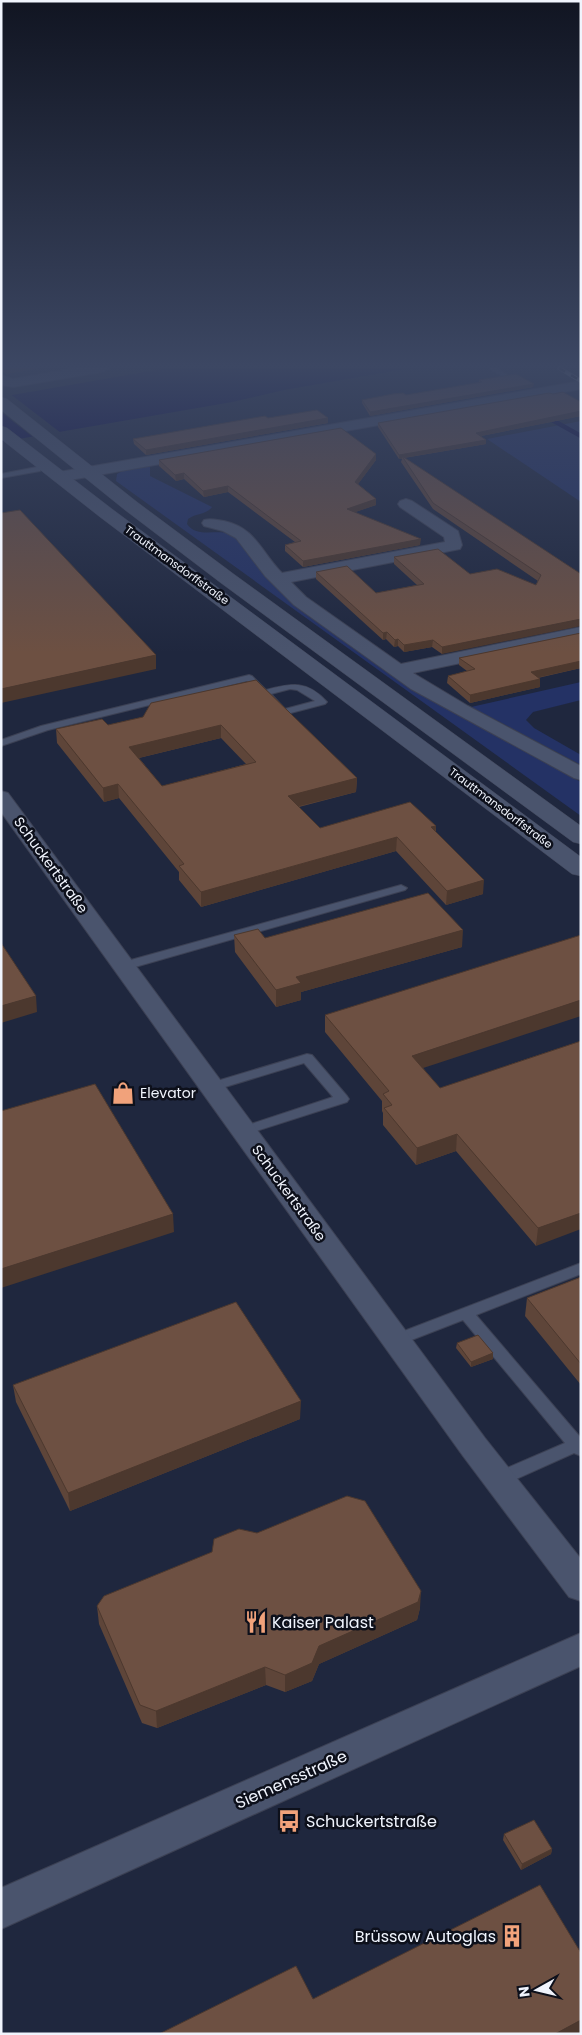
<svg xmlns="http://www.w3.org/2000/svg" width="582" height="2035" font-family="Poppins,sans-serif">
<style>
.green{fill:#243265}
.water{fill:#060746}
.pier{fill:#1f273e}
.lines{fill:none;stroke-linecap:round;stroke-linejoin:round}
.stream{stroke:#060746;stroke-width:4.5}
.lane-casing{stroke:#3c4154;stroke-width:2}
.street-casing{stroke:#3c4154;stroke-width:2}
.secondary-casing{stroke:#3c4154;stroke-width:1}
.lane{fill:#4a546d;fill-rule:evenodd}
.street{fill:#4a546d;fill-rule:evenodd}
.secondary{fill:#4a546d;fill-rule:evenodd}
.rail-casing{stroke:#aab0bd;stroke-width:4}
.rail{stroke:#0d101b;stroke-width:2.5;stroke-dasharray:7;stroke-linecap:butt}
.wall{fill:#5e4539;fill-rule:evenodd}
.shaded-wall{fill:#4c382e}
.building{fill:#6d5042;stroke:#4c382e;fill-rule:evenodd}
.labels{text-anchor:middle;stroke-width:5;stroke-linejoin:round;paint-order:stroke}
.far-street-label{font-size:11px;fill:#f0f4fd;stroke:#0d101b}
.street-label{font-size:14px;fill:#f0f4fd;stroke:#0d101b}
.poi-label{font-size:14px;fill:#f0f4fd;stroke:#0d101b;text-anchor:start}
.near-poi-label{font-size:16px;fill:#f0f4fd;stroke:#0d101b;text-anchor:start}
.near-street-label{font-size:16px;fill:#f0f4fd;stroke:#0d101b}
</style>
<rect width="100%" height="100%" fill="#1f273e"/>
<g class="green">
<polygon points="581,421 581,502 487,439"/>
<path d="M150 463V476L212 507C206 515 196 513 188 519L187 524C199 541 223 525 237 538 242 543 247 550 251 556 262 570 272 583 284 595L430 699 581 782V816L116 481 117 474 126 469Z"/>
<polygon points="581,682 581,700 533,712 526,720 534,728 581,755 581,765 471,707"/>
</g>
<polygon class="water" points="168,368 410,368 284,390 232,402 1,442 1,397"/>
<polygon class="pier" points="9,393 61,433 34,438 1,412 1,394"/>
<g class="lines">
<polyline class="stream" points="545,416 581,436"/>
<defs>
<g id="lane">
<polygon points="489,368 497,368 507,375 502,376"/>
<polygon points="37,467 41,469 40,471 1,478 1,474"/>
<path d="M249 675 252 676 266 690C292 683 307 680 327 702L325 704 283 715 280 714 247 681 48 730 1 746V740L41 726ZM290 689 297 690 315 701 285 709 271 694Z"/>
<polygon points="401,885 407,888 405,890 128,969 124,970 118,966 120,963"/>
<polygon points="307,1054 312,1055 347,1096 349,1099 347,1102 244,1135 239,1134 237,1131 239,1128 333,1097 304,1063 212,1091 205,1087 207,1084"/>
<polygon points="581,1263 581,1274 476,1315 581,1438 581,1456 574,1453 505,1484 499,1486 493,1484 491,1479 493,1474 565,1443 463,1320 396,1346 391,1344 388,1340 391,1336"/>
</g>
<g id="street">
<polygon points="76,368 109,368 102,372 13,387 1,385 1,375 13,379"/>
<polygon points="581,381 581,389 59,482 54,480 51,477 54,474 59,472"/>
<path d="M406 499 412 501 458 531 462 545 460 549 291 582 306 597 401 664 581 627V638L413 673 468 706 581 766V780L574 778 411 689 294 605 265 576 236 538 223 531 204 526 202 523 204 520C211 518 217 520 224 521 256 528 261 552 282 573L445 542 444 537 400 507 398 504 400 501Z"/>
<polygon points="1,791 8,793 485,1438 581,1559 581,1601 569,1597 463,1456 1,812"/>
<polygon points="581,1633 581,1666 1,1929 1,1888"/>
</g>
<g id="secondary">
<polygon points="1,397 7,399 137,502 235,575 581,826 581,844 573,842 221,583 125,510 1,410"/>
<polygon points="1,426 7,428 112,509 581,857 581,876 572,874 100,517 1,439"/>
</g>
</defs>
<use href="#lane" class="lane-casing"/>
<use href="#street" class="street-casing"/>
<use href="#secondary" class="secondary-casing"/>
<use href="#lane" class="lane"/>
<use href="#street" class="street"/>
<use href="#secondary" class="secondary"/>
<defs>
<polyline id="rail" points="559,368 581,381"/>
</defs>
<use href="#rail" class="rail-casing"/>
<use href="#rail" class="rail"/>
</g>
<g class="wall">
<polygon points="1,368 39,368 6,374 1,370"/>
<polygon points="479,380 533,387 370,416 362,403 362,400 406,395 479,383"/>
<polygon points="553,394 581,402 581,416 481,436 486,440 486,444 404,458 581,574 442,654 432,647 404,652 398,646 394,647 386,639 383,640 316,579 316,572 376,593 417,585 394,564 394,557 470,574 536,585 538,581 433,509 401,462 402,459 399,459 378,427 378,423"/>
<polygon points="268,418 328,418 328,423 146,455 134,444 133,439"/>
<polygon points="376,454 376,460 358,484 376,499 376,505 355,512 420,545 303,567 285,551 285,545 295,542 228,492 204,497 184,479 176,481 159,466 159,460"/>
<polygon points="581,633 581,668 538,678 540,687 470,703 447,683 448,676 467,671 459,665 459,658"/>
<path d="M256 680 357 778 356 792 299 807 320 828 436 826V832L483 894 446 905 396 851 201 907 179 880V872L119 798 104 802 57 743 56 729 108 725 143 717ZM221 738 246 764 162 786 139 758Z"/>
<polygon points="234,935 265,938 462,947 301,992 301,1000 276,1007 235,952"/>
<polygon points="325,1015 423,1068 440,1088 581,1041 536,1246 456,1151 416,1165 383,1125 383,1113 382,1111 382,1101 325,1032"/>
<polygon points="581,1277 581,1385 525,1316 527,1298"/>
<polygon points="457,1343 493,1359 471,1367 456,1348"/>
<polygon points="13,1385 300,1419 70,1511 16,1402"/>
<polygon points="212,1552 420,1608 417,1620 319,1664 312,1681 285,1692 266,1685 157,1728 142,1723 99,1624 97,1606"/>
<polygon points="504,1834 552,1849 551,1854 521,1870 503,1840"/>
</g>
<g class="shaded-wall">
<polygon points="15,368 39,368 6,374 5,370"/>
<polygon points="534,384 533,387 370,416 370,412"/>
<polygon points="581,411 581,416 476,437 476,433"/>
<polygon points="328,418 328,423 146,455 146,450"/>
<polygon points="486,440 486,444 403,458 402,456 402,459 399,459 399,455"/>
<polygon points="376,454 376,460 355,488 355,482"/>
<polygon points="184,473 184,479 176,481 175,475"/>
<polygon points="228,486 228,492 204,497 203,491"/>
<polygon points="376,499 376,505 347,515 347,509"/>
<polygon points="421,539 420,545 303,567 303,561"/>
<polygon points="581,619 581,626 442,654 442,647"/>
<polygon points="387,632 386,639 383,640 383,633"/>
<polygon points="398,639 398,646 394,647 395,640"/>
<polygon points="433,640 432,647 404,652 404,645"/>
<polygon points="156,655 156,669 1,703 1,689"/>
<polygon points="581,661 581,668 531,679 531,672"/>
<polygon points="540,679 540,687 470,703 470,695"/>
<polygon points="221,725 221,738 130,760 129,747"/>
<polygon points="357,778 356,792 288,809 288,796"/>
<polygon points="118,784 119,798 104,802 103,788"/>
<polygon points="436,826 435,840 431,827"/>
<polygon points="397,837 396,851 201,907 201,892"/>
<polygon points="484,880 483,894 446,905 447,891"/>
<polygon points="463,930 462,947 301,992 301,1000 276,1007 276,990 296,977"/>
<polygon points="36,996 37,1012 1,1023 1,1006"/>
<polygon points="581,1000 581,1016 411,1072 412,1056"/>
<polygon points="457,1134 456,1151 416,1165 417,1148"/>
<polygon points="581,1213 581,1229 536,1246 538,1228"/>
<polygon points="173,1214 174,1232 1,1288 1,1269"/>
<polygon points="493,1353 493,1359 471,1367 471,1362"/>
<polygon points="301,1401 300,1419 70,1511 68,1493"/>
<polygon points="421,1591 420,1608 417,1620 319,1664 312,1681 285,1692 285,1675 319,1646"/>
<polygon points="265,1667 266,1685 157,1728 156,1711"/>
<polygon points="552,1849 551,1854 521,1870 522,1864"/>
<polygon points="581,2020 581,2033 578,2034 555,2034"/>
</g>
<g class="building">
<polygon points="3,368 15,368 5,370"/>
<polygon points="516,374 534,384 370,412 362,400 393,394 403,393 406,395 482,382 479,380"/>
<polygon points="563,392 581,402 581,411 476,433 486,440 399,455 378,423 549,393 553,394"/>
<polygon points="317,410 328,418 146,450 133,439 265,416 268,418"/>
<polygon points="341,428 376,454 355,482 376,499 347,509 421,539 303,561 285,545 301,541 228,486 203,491 184,473 175,475 159,460"/>
<polygon points="402,456 581,574 581,619 442,647 433,640 404,645 398,639 395,640 387,632 383,633 316,572 347,566 376,593 424,584 394,557 438,549 470,574 497,569 536,585 541,575 433,503"/>
<polygon points="20,510 156,655 1,689 1,513"/>
<polygon points="581,633 581,661 531,672 540,679 470,695 448,676 475,669 459,658"/>
<path d="M256 680 357 778 288 796 320 828 410 802 436 826 431 827 484 880 447 891 397 837 201 892 179 866 184 864 118 784 103 788 56 729 102 719 108 725 143 717 151 703ZM221 725 256 762 162 786 129 747Z"/>
<polygon points="428,893 463,930 296,977 301,983 276,990 234,935 258,929 265,938"/>
<polygon points="581,935 581,1000 412,1056 440,1088 581,1041 581,1213 538,1228 457,1134 417,1148 384,1108 392,1105 383,1094 389,1091 325,1015"/>
<polygon points="1,943 36,996 1,1006"/>
<polygon points="95,1084 173,1214 1,1269 1,1111"/>
<polygon points="581,1277 581,1364 527,1298"/>
<polygon points="236,1302 301,1401 68,1493 13,1385"/>
<polygon points="478,1335 493,1353 471,1362 457,1343"/>
<polygon points="347,1496 365,1501 421,1591 418,1602 319,1646 312,1663 285,1675 265,1667 156,1711 140,1705 97,1606 104,1596 212,1552 214,1539 239,1529 257,1533"/>
<polygon points="534,1820 552,1849 522,1864 504,1834"/>
<polygon points="540,1885 581,1953 581,2020 555,2034 159,2034 296,1966 313,1999"/>
</g>
<linearGradient id="sky" x2="0" y2="1"><stop stop-color="#111522"/><stop offset="0.56" stop-color="#3c4763"/><stop offset="1" stop-color="#3c4763" stop-opacity="0"/></linearGradient>
<rect width="582" height="653" fill="url(#sky)"/>
<defs>
<symbol id="shop-bare" viewBox="-9 -9 18 18"><path d="M-5-2.5h2.3a2.7 3.5 0 0 1 5.4 0H5L5.5 6h-11ZM-1.5-2.5h3a1.5 2.3 0 0 0-3 0Z" fill="#f1a27b" stroke="#0d101b" stroke-width="2.5" paint-order="stroke"/></symbol>
<symbol id="restaurant-bare" viewBox="-9 -9 18 18"><path d="M-5-6h1v4h1v-4h1v4h1v-4h1v5L-1.5 .5V6h-2V.5L-5-1ZM5-6V6H3V1.5H1.5Q1.5-4 5-6Z" fill="#f1a27b" stroke="#0d101b" stroke-width="2.5" paint-order="stroke"/></symbol>
<symbol id="bus-bare" viewBox="-9 -9 18 18"><path d="M-5-6H5V4H4V6H2V4H-2V6H-4V4H-5ZM-3.5-4V0h7V-4ZM-3.5 1.2v1.5H-2V1.2ZM2 1.2v1.5H3.5V1.2Z" fill="#f1a27b" stroke="#0d101b" stroke-width="2.5" paint-order="stroke"/></symbol>
<symbol id="building-bare" viewBox="-9 -9 18 18"><path d="M-4-6H4V6H1V3H-1V6H-4ZM-2.5-4.3h1.7v1.8h-1.7ZM.8-4.3h1.7v1.8H.8ZM-2.5-1h1.7V.8h-1.7ZM.8-1h1.7V.8H.8Z" fill="#f1a27b" stroke="#0d101b" stroke-width="2.5" paint-order="stroke"/></symbol>
</defs>
<g fill-rule="evenodd">
<use href="#shop-bare" x="107" y="1077" width="32" height="32"/>
<use href="#restaurant-bare" x="240" y="1606" width="32" height="32"/>
<use href="#bus-bare" x="273" y="1805" width="32" height="32"/>
<use href="#building-bare" x="496" y="1920" width="32" height="32"/>
</g>
<g class="labels">
<g class="far-street-label">
<text transform="translate(177 565) rotate(36)" y="4">Trauttmansdorffstraße</text>
<text transform="translate(501 808) rotate(37)" y="4">Trauttmansdorffstraße</text>
</g>
<g class="street-label">
<text transform="translate(51 865) rotate(54)" y="5">Schuckertstraße</text>
<text transform="translate(289 1193) rotate(54)" y="5">Schuckertstraße</text>
</g>
<g class="poi-label">
<text x="140" y="1098">Elevator</text>
</g>
<g class="near-poi-label">
<text x="272" y="1628">Kaiser Palast</text>
<text x="306" y="1827">Schuckertstraße</text>
<text x="496" y="1942" text-anchor="end">Brüssow Autoglas</text>
</g>
<g class="near-street-label">
<text transform="translate(291 1779) rotate(-24)" y="6">Siemensstraße</text>
</g>
</g>
<rect width="582" height="2035" fill="none" stroke="#f0f4fd" stroke-width="5"/>
<g transform="translate(537 1990) rotate(262)" stroke="#0d101b" stroke-width="4" paint-order="stroke">
<path d="M0-4L9 19L0 12L-9 19Z" fill="#f0f4fd"/>
<text y="-8" font-size="14" font-weight="bold" text-anchor="middle" fill="#f0f4fd">N</text>
</g>
</svg>
